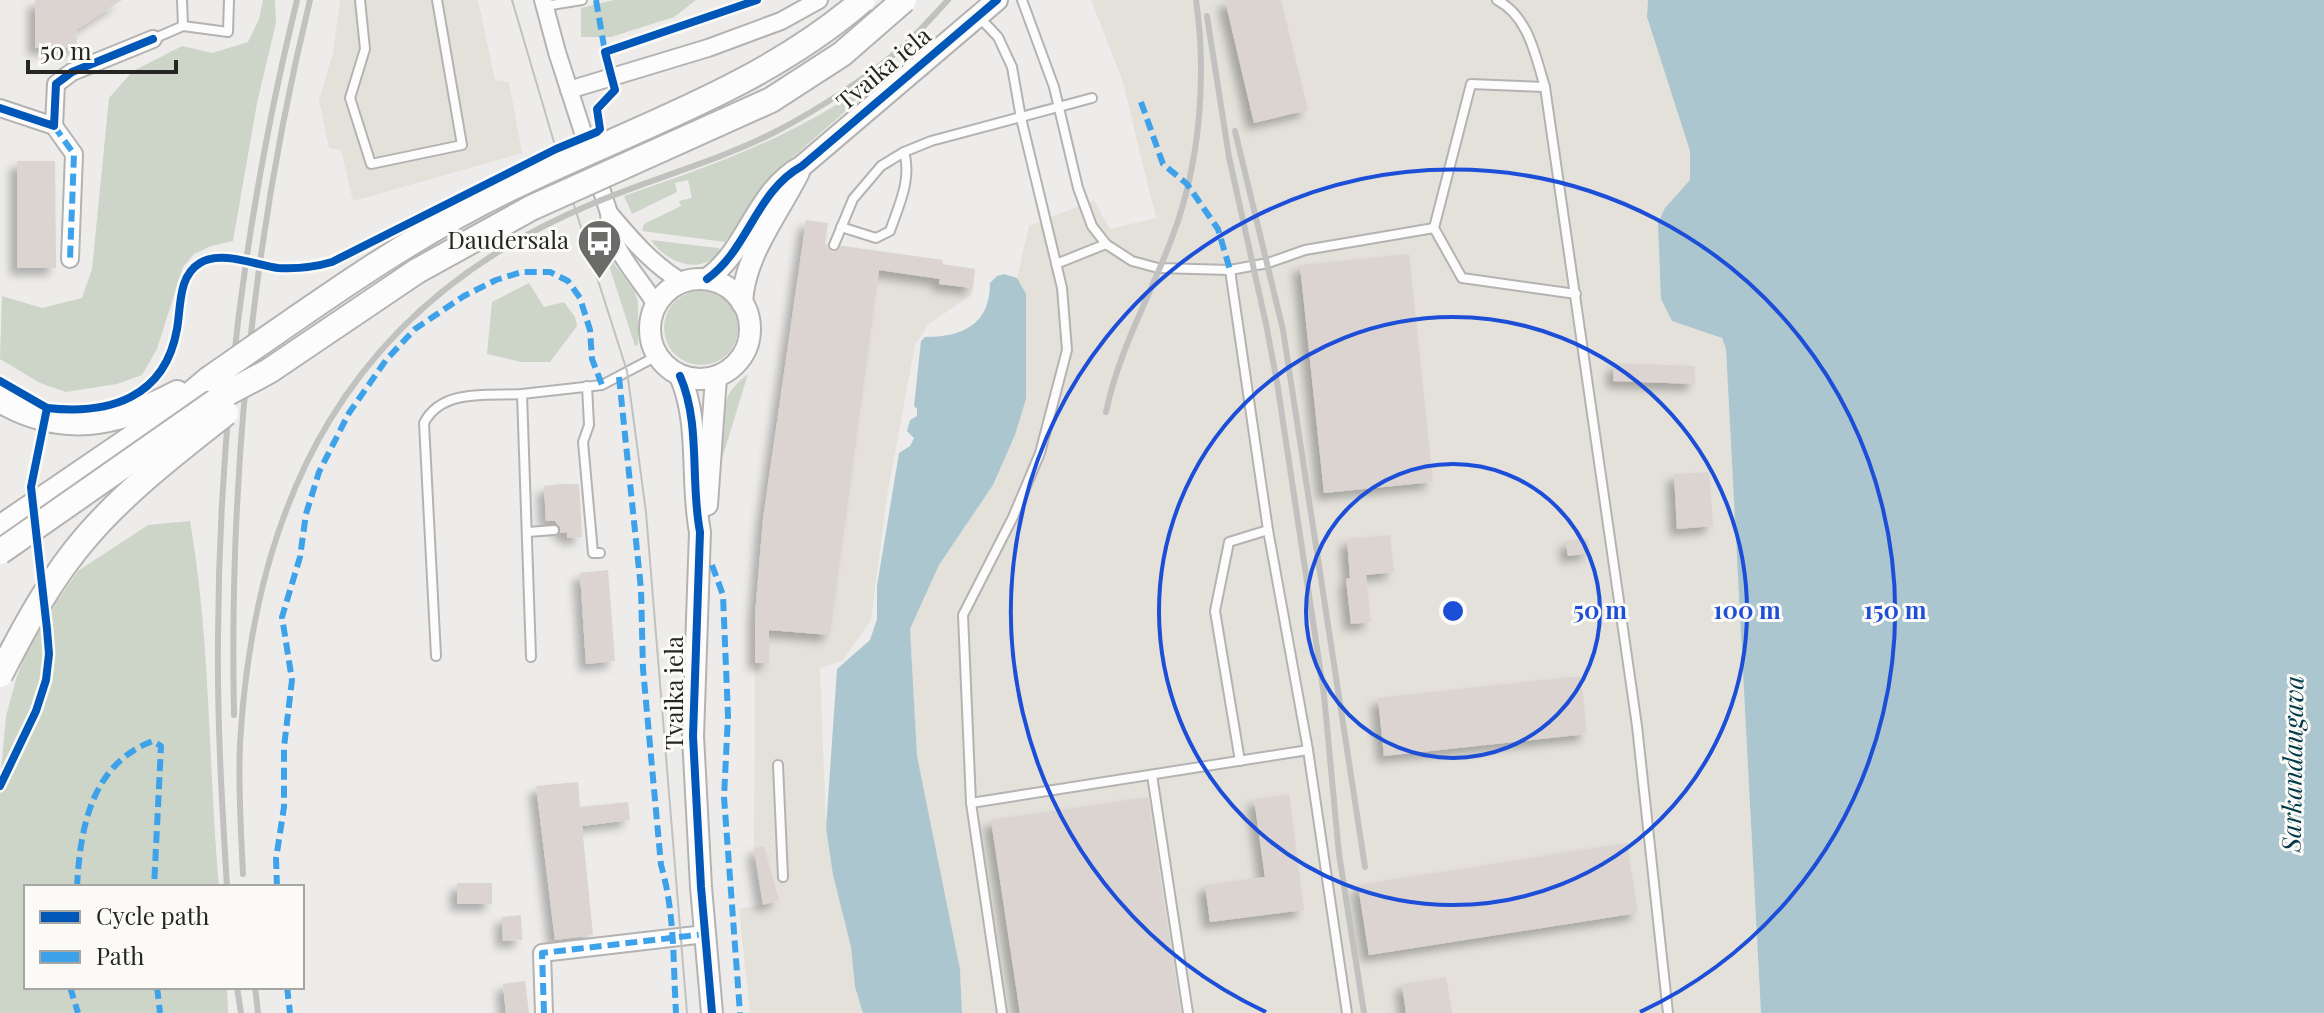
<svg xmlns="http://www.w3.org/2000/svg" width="2324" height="1013" font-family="'Playfair Display',serif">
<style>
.built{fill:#e3e1da}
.green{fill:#cdd4c8}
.water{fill:#acc6cf}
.building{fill:#dbd4d0;filter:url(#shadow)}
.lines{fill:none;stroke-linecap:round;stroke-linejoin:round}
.service-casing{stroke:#b4b3b2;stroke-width:12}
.minor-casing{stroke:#b4b3b2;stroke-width:20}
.tertiary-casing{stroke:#b4b3b2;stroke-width:24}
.primary-casing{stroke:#b4b3b2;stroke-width:28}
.service{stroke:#fcfcfc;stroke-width:8}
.minor{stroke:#fcfcfc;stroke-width:16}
.tertiary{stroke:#fcfcfc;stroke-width:20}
.primary{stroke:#fcfcfc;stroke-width:24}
.tram{stroke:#c1c1c0;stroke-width:2}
.rail{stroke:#c1c1c0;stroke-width:6}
.primary-bridge-casing{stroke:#b4b3b2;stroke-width:28;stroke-linecap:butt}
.primary-bridge{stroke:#fcfcfc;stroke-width:24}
.quiet{stroke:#3ea2eb;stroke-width:6;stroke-dasharray:12 6;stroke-linecap:butt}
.cycleway-casing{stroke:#fbfaf7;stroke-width:13}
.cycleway{stroke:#0057b8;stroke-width:8}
.ring{fill:none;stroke:#1d4ed8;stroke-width:4}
.labels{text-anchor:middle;stroke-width:6;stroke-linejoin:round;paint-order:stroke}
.street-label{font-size:24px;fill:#252524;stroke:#fbfaf7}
.poi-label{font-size:24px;fill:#252524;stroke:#fbfaf7;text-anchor:end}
.water-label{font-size:26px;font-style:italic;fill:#003a4a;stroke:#fbfaf7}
.centre{fill:#1d4ed8;stroke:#fbfaf7;stroke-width:4}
.ring-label{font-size:24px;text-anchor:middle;font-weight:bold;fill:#1d4ed8;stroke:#fbfaf7;stroke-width:6;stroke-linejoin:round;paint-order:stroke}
</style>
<defs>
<filter id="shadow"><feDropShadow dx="-7" dy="7" stdDeviation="4" flood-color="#0004"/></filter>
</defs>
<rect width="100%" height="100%" fill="#edeceb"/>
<g class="built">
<polygon points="340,0 478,0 495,80 509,82 522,153 353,201 341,150 329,148 319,100 333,53"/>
<polygon points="1091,0 1648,0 1647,17 1690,151 1690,180 1665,208 1715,335 1722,339 1726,349 1761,1013 962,1013 960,969 917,756 910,629 939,565 993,485 1015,435 1026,399 1026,294 1017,278 1029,226 1094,200 1110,229 1156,218 1122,79"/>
<polygon points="803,240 943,260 943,265 975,269 972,294 928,325 915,345 887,496 871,620 842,661 820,668 826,828 833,875 851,947 855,987 863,1013 750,1013 739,909 763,904 754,850 755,615 763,519"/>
</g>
<g class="green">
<polygon points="263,0 275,0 276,23 257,103 233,241 211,246 194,254 183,267 157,349 142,375 117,384 66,392 40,383 0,359 2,296 42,308 82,298 92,269 109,98 133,71 182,46 212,53 248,42 259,19"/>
<polygon points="614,0 696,0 674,17 611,37 581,37 581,8"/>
<path d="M869 83 870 86 840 116 778 170 725 242 642 231 644 224 681 206 679 201 692 198 688 180 675 183 677 192 632 214 624 196C712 165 793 138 869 83Z"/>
<polygon points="594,219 597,219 615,265 635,292 638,303 638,345 635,346"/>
<path d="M651 240 718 248 721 250C702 277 666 263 651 240Z"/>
<polygon points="529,283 544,307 564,302 575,317 577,326 550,362 521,362 487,354 492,302"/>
<circle cx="701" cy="328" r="37"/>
<path d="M748 374 722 459 718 458C719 449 723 441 724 432 728 401 719 398 748 374Z"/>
<path d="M190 521C211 641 208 765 219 887H26V987H227L228 1013H0V782L6 716 17 676 32 638 78 571 148 525Z"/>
</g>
<g class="water">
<polygon points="1648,0 2324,0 2324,1013 1761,1013 1726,349 1722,338 1672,321 1661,299 1658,223 1665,208 1690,180 1690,151 1647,17"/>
<path d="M1004 274 1017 278 1026 294V399L1015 435 993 485 939 565 910 629 917 756 960 969 962 1013H863L855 987 851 947 833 875 826 828 837 669 870 640 877 619V586L899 453 910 446 914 438 907 431 910 420 917 416V409L914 406 921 341 925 337C962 337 990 325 990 283L997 276Z"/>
</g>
<g class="building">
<polygon points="35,0 122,0 76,30 77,48 35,48"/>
<polygon points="1225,0 1281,0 1308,110 1254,123"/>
<polygon points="17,161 55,161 56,268 17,268"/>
<polygon points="806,220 828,223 825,244 832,252 838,251 841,246 943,260 942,264 975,269 973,288 939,284 940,279 879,270 830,635 769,630 769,663 755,663 755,615 763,519"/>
<polygon points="1409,254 1433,482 1324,493 1300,265"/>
<polygon points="1614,363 1695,366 1695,384 1613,381"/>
<polygon points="1709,472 1713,526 1677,529 1674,474"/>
<polygon points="562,484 579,484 582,537 567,538 567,532 560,533 560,527 555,521 546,521 544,486"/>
<polygon points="1390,535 1394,572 1366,575 1371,622 1351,624 1346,579 1350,578 1347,539"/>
<polygon points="1588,538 1590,553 1568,556 1566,541"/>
<polygon points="608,570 615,661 586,664 580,573"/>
<polygon points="1581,676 1587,734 1384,756 1378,698"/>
<polygon points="578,782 580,807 628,802 630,820 582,826 593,935 555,940 536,786"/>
<polygon points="1289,794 1304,910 1210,922 1205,885 1265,877 1254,799"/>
<polygon points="1148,797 1181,1013 1020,1013 991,820"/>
<polygon points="1627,843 1638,913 1369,955 1358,885"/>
<polygon points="764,846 779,900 763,905 754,848"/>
<rect x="457" y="883" width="35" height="21"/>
<polygon points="521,915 522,940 503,941 502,917"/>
<polygon points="1446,977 1452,1013 1406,1013 1402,984"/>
<polygon points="525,981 529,1013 506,1013 503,984"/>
</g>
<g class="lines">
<defs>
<g id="service">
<polyline points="182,0 183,26"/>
<polyline points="360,0 365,49 350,98 371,164 462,145 437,0"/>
<polyline points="1022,0 1054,87 1078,188 1092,226 1106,244 1132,261 1158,268 1230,270 1268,263 1305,250 1434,228"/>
<path d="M1497 0C1529 17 1535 55 1545 87L1637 726 1668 1013"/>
<polyline points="545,6 582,0"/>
<polyline points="980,18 998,37 1012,67 1021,118 1062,288 1067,350 1040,453 1013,517 963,615 971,803 1002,1013"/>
<polyline points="153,39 183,26 228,32 229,0"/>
<polyline points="1545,87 1471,84 1434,228 1462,278 1576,294"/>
<path d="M841 227 876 238 890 231C899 205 912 179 904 152"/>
<polyline points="834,245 853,199 881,166 904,152 931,141 1092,98"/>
<polyline points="1056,264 1106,244"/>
<polyline points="1230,270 1268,530 1308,750 1347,1013"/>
<polyline points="587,386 589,425 583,442 593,553 600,553"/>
<polyline points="528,532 554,530"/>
<path d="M436 656 424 423C442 388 488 396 522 394"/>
<polyline points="531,657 522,394 602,385 657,356"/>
<polyline points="1240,761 1215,611 1229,542 1268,530"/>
<polyline points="778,765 783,877"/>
<polyline points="1152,775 1188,1013"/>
<polyline points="971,803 1308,750"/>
</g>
<g id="minor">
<path d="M543 0 557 52 609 213C609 251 639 275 656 305"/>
<polyline points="569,90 708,48 781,21 819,0"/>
<polyline points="0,108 54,126 56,84 72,72 153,39"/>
<polyline points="54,126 74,154 70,259"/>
<path d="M609 213C632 240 652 264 682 282"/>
<polyline points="544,1013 542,953 705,934"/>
</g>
<g id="tertiary">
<circle cx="700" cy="329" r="50"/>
<path d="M707 279C748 250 756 191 802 166L997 0"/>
<path d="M742 303C744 255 779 213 799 172"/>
<path d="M680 376C701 424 690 481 700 532L693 736 701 887 712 1013"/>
<polyline points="707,505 716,377"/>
</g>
<g id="primary">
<path d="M0 400C61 436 117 425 177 393"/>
<polyline points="0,528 170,412 209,379"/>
</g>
</defs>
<use href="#service" class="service-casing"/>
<use href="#minor" class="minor-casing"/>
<use href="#tertiary" class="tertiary-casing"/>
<use href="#primary" class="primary-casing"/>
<use href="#service" class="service"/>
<use href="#minor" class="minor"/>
<use href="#tertiary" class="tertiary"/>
<use href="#primary" class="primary"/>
<polyline class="tram" points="512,0 556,149 627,371 646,512 687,1013"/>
<g class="rail">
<polyline points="1207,16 1229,157 1266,324 1277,382 1324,695 1339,854 1364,1013"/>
<polyline points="1235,131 1283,330 1365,867"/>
<path d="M1106 412C1119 349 1151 295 1173 235 1200 163 1207 76 1196 0"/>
<path d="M234 715C229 475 253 234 310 0"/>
<path d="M243 874C241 831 238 788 240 744 254 496 351 306 587 206 649 179 717 162 777 131 819 109 870 76 905 45 920 31 934 15 948 0"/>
<path d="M227 887C222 804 217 721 218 638 219 423 246 208 297 0"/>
<polyline points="237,987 241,1013"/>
<polyline points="255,987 258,1013"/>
</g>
<defs>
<g id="primary-bridge">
<path d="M209 379C307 311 403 240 511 188 631 129 760 89 863 0"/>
<polyline points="0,552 226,394 269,371 417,271 531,208 771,100 842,54 904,0"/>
<path d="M0 675C25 626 52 576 88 535 128 489 178 451 226 413"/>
</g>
</defs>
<use href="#primary-bridge" class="primary-bridge-casing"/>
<use href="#primary-bridge" class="primary-bridge"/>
<g class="quiet">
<polyline points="596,0 605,52"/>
<polyline points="1141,102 1163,164 1187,184 1218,229 1230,270"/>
<polyline points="54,126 74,154 70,259"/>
<path d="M619 377 641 589 643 669 661 865C675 913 673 963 676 1013"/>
<polyline points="712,565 723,595 728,716 724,797 740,1013"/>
<path d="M77 887C80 829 91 764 153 741L161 746 154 887"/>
<polyline points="277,887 276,859 284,807 284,747 292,680 282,617 300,557 306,514 319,472 349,413 386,360 415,329 464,296 496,280 522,272 550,272 568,281 580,298 590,330 592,359 602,385"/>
<polyline points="70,987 78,1013"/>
<polyline points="157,987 160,1013"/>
<polyline points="287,987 290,1013"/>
<polyline points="544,1013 542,953 705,934"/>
</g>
<defs>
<g id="cycleway">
<polyline points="0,108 54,126 56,84 72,72 153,39"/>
<path d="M707 279C748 250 756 191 802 166L997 0"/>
<path d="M680 376C701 424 690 481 700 532L693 736 701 887 712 1013"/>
<polyline points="0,381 47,408 31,487 47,629 49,654 46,680 36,711 0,786"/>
<path d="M47 408C109 415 165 398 177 329 181 307 178 276 200 263 221 250 256 265 278 268 297 269 315 267 332 262L556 149 597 132 600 129 597 109 615 90 605 52 757 0"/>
</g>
</defs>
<use href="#cycleway" class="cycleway-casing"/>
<use href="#cycleway" class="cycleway"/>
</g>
<g class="ring">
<circle cx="1453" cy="611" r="147"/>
<circle cx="1453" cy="611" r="294"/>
<path d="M1266 1012A442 442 0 1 1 1640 1012"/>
</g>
<defs>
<symbol id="bus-pin" viewBox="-11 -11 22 30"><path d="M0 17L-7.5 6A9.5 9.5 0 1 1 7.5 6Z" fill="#6b6b6a" stroke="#fbfaf7"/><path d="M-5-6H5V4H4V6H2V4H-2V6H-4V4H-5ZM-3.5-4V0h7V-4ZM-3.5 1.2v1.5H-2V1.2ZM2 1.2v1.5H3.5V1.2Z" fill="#fff"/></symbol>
</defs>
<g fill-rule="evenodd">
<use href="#bus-pin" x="574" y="216" width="51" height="69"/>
</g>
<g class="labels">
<g class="street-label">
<text transform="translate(884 69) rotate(-40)" y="8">Tvaika iela</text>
<text transform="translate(675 693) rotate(-90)" y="8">Tvaika iela</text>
</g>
<g class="poi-label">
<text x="569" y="249">Daudersala</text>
</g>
<g class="water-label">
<text transform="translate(2293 764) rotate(-89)" y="9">Sarkandaugava</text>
</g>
</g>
<circle cx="1453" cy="611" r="12" class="centre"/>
<g class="ring-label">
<text x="1600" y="619">50 m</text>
<text x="1747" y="619">100 m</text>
<text x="1895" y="619">150 m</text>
</g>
<rect x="24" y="885" width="280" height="104" fill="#fbfaf7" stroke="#a5a5a3" stroke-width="2"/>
<rect x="40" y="911" width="40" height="12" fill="#0057b8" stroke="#a5a5a3" stroke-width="2"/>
<text x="96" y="925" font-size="24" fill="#252524">Cycle path</text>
<rect x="40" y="951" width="40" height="12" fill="#3ea2eb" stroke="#a5a5a3" stroke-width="2"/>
<text x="96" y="965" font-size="24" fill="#252524">Path</text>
<path d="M28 60v12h148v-12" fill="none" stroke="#252524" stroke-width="4"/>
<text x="40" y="60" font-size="24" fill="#252524" stroke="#fbfaf7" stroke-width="6" paint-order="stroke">50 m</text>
</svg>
